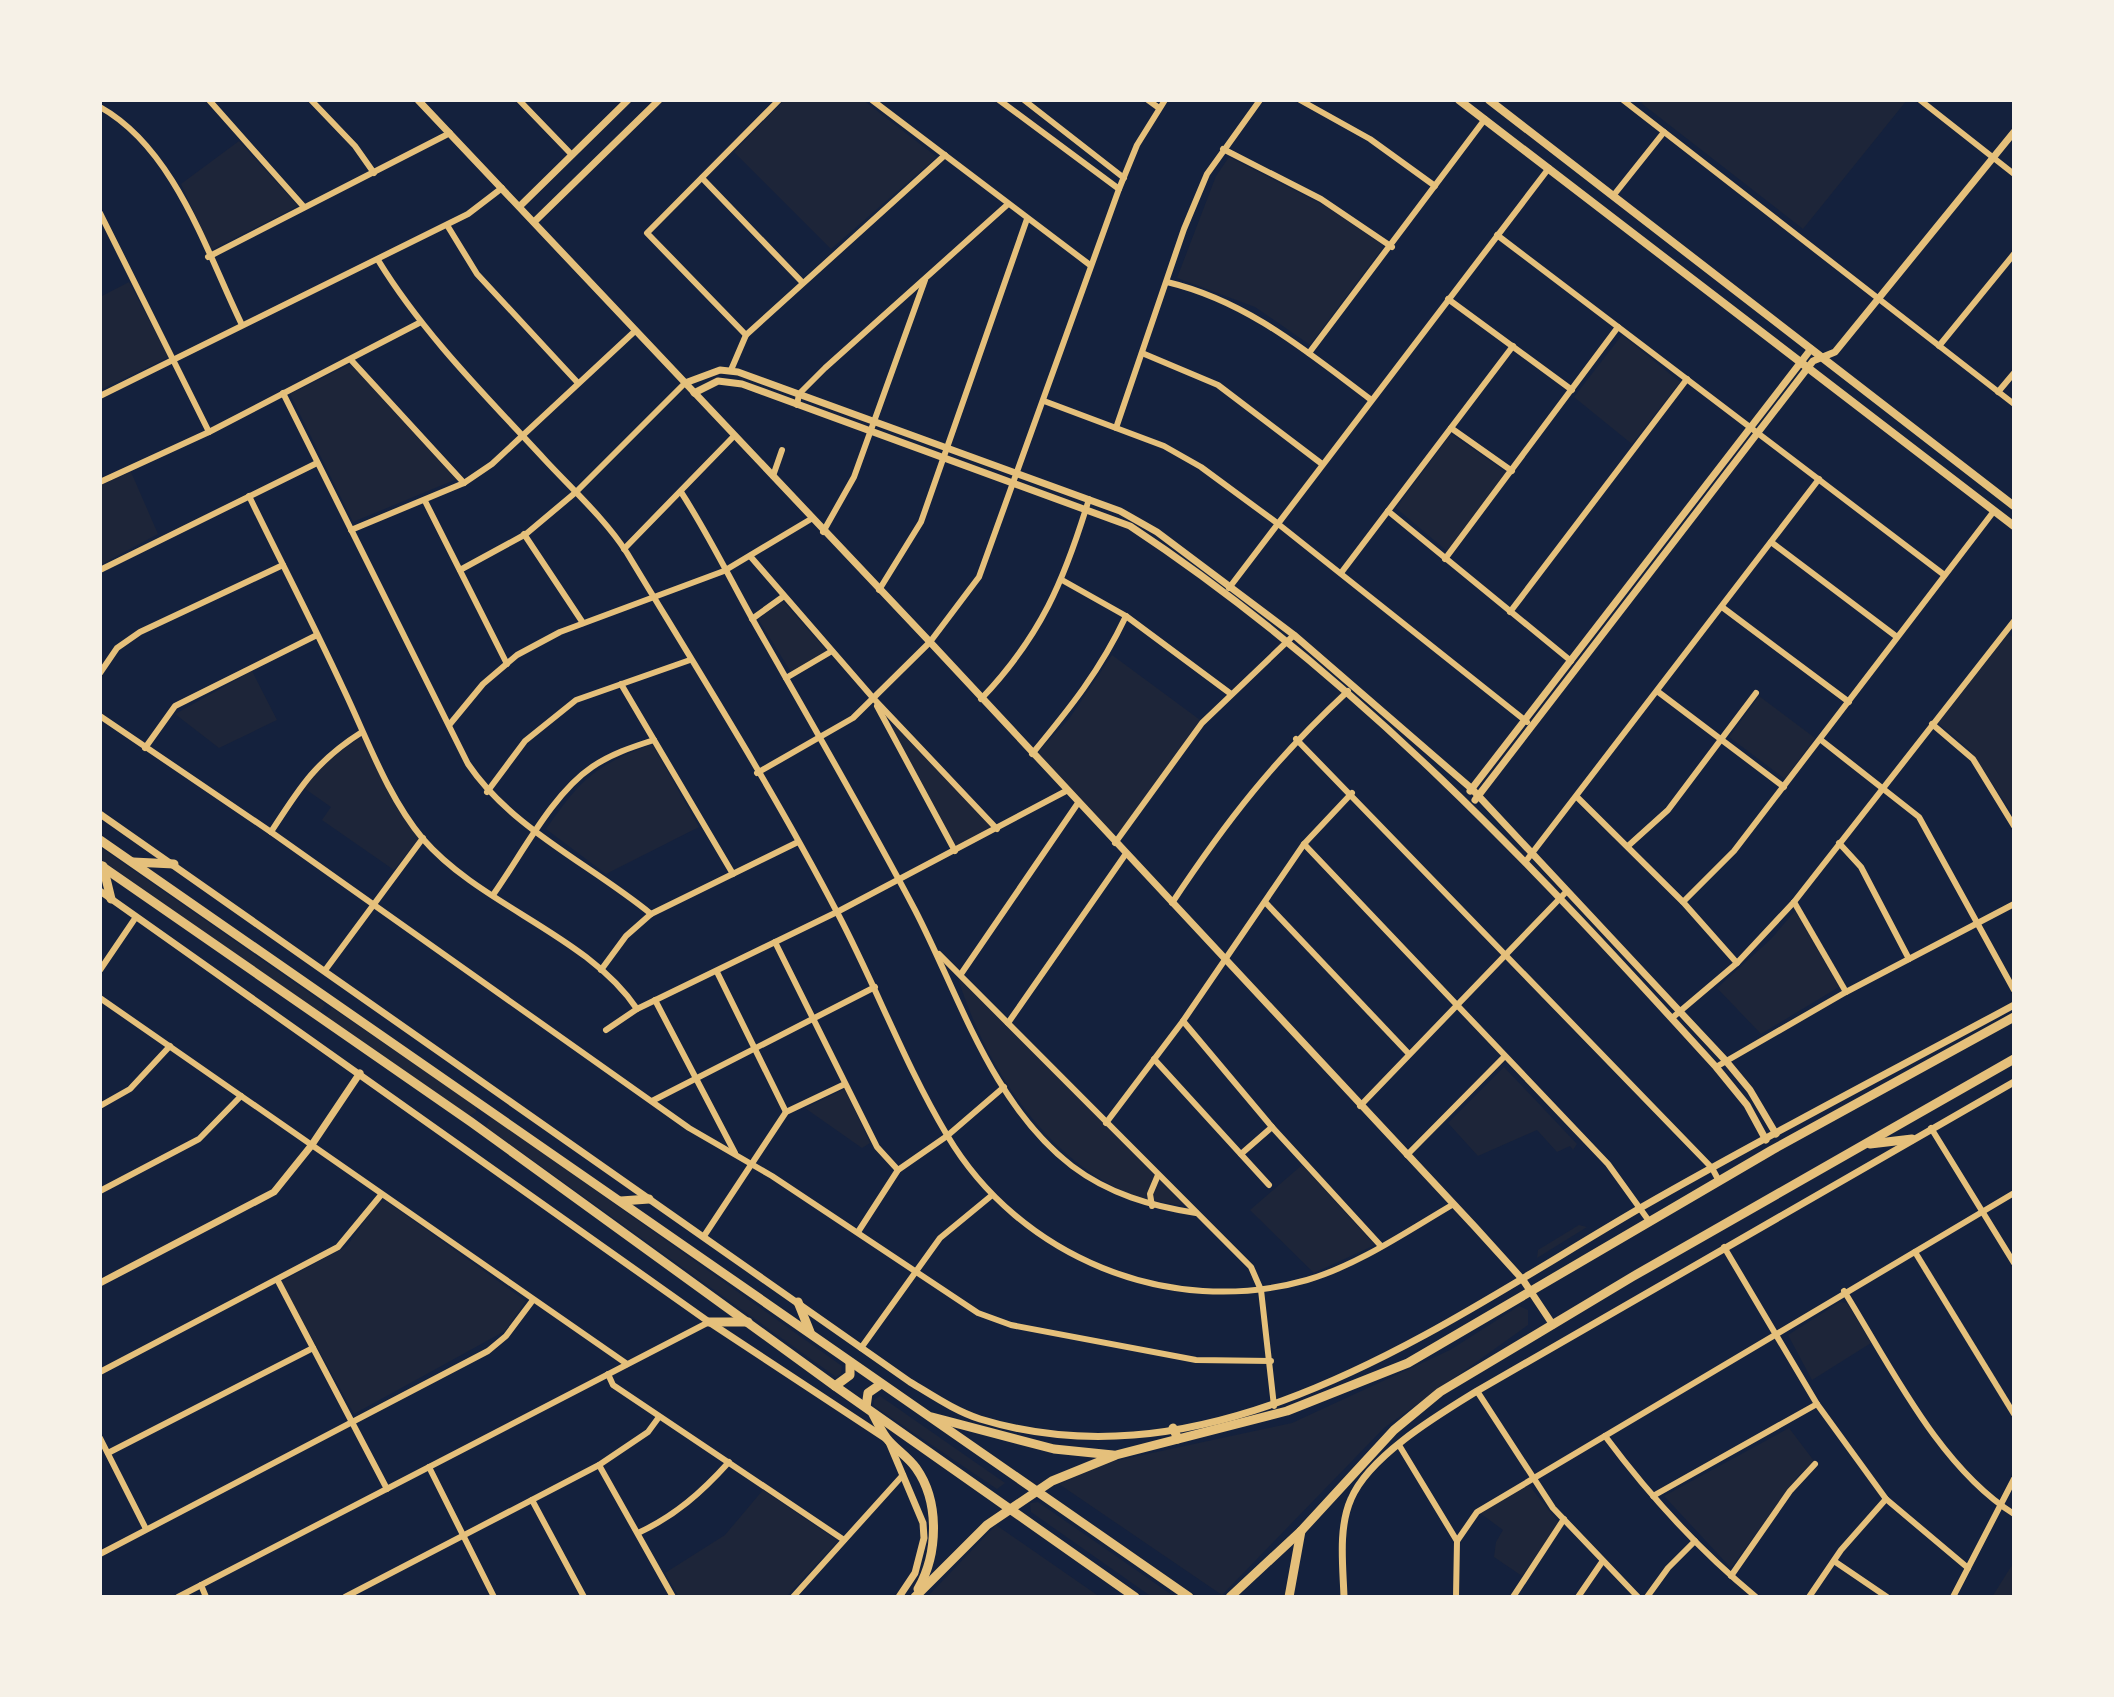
<svg xmlns="http://www.w3.org/2000/svg" width="2114" height="1697" font-family="'IBM Plex Serif',serif">
<style>
.green{fill:#1d2539}
.lines{fill:none;stroke-linecap:round;stroke-linejoin:round}
.minor{stroke:#e5c07b;stroke-width:6}
.tertiary{stroke:#e5c07b;stroke-width:7}
.secondary{stroke:#e5c07b;stroke-width:8}
.primary{stroke:#e5c07b;stroke-width:9}
</style>
<rect width="100%" height="100%" fill="#14213d"/>
<g class="green">
<polygon points="784,100 863,100 937,157 831,249 734,152"/>
<polygon points="1646,100 1907,100 1803,229 1641,103"/>
<polygon points="239,141 298,206 211,250 181,184"/>
<polygon points="1229,157 1329,208 1384,246 1310,345 1255,307 1177,278 1216,176"/>
<polygon points="129,282 169,357 100,390 100,297"/>
<polygon points="1622,335 1680,382 1632,444 1574,397"/>
<polygon points="351,364 457,479 353,522 290,394"/>
<polygon points="1451,434 1506,472 1447,551 1396,508"/>
<polygon points="131,472 158,534 100,565 100,485"/>
<polygon points="783,601 827,651 791,672 758,619"/>
<polygon points="2008,634 2014,638 2012,813 1969,749 1938,723"/>
<polygon points="1112,655 1200,720 1121,831 1113,833 1039,756 1039,751 1069,719"/>
<polygon points="252,671 277,720 219,748 175,714"/>
<polygon points="1759,696 1815,738 1785,779 1729,737"/>
<polygon points="900,726 993,828 956,846 892,728"/>
<polygon points="361,737 391,796 419,838 394,870 322,820 331,807 304,788 326,761"/>
<path d="M652 744 699 827 606 874 546 829C581 779 594 766 652 744Z"/>
<polygon points="100,847 325,1004 320,1013 100,859"/>
<polygon points="1795,911 1839,987 1761,1034 1717,988 1771,939"/>
<path d="M957 975 1185 1206C1159 1202 1132 1198 1109 1184 1033 1141 982 1057 957 975Z"/>
<polygon points="332,1008 476,1106 476,1112 469,1116 325,1018"/>
<polygon points="1504,1067 1577,1144 1573,1150 1570,1146 1557,1152 1537,1130 1478,1156 1448,1123"/>
<polygon points="845,1089 870,1143 862,1148 805,1108"/>
<polygon points="491,1116 842,1366 841,1374 836,1377 486,1127"/>
<polygon points="1302,1165 1375,1245 1314,1273 1250,1210"/>
<polygon points="386,1201 526,1301 505,1331 354,1414 281,1282 347,1246 378,1202"/>
<polygon points="1579,1225 1587,1227 1537,1258 1538,1250"/>
<polygon points="1840,1302 1847,1303 1871,1343 1812,1380 1788,1335"/>
<polygon points="1519,1306 1528,1310 1528,1325 1384,1428 1222,1595 1059,1484 1110,1462 1292,1423 1450,1350"/>
<polygon points="880,1396 1005,1483 997,1489 874,1406 874,1400"/>
<polygon points="1789,1428 1814,1461 1798,1476 1731,1568 1664,1496"/>
<polygon points="1529,1485 1559,1523 1522,1576 1494,1557 1496,1542 1503,1530 1480,1513"/>
<polygon points="763,1490 838,1541 786,1597 679,1597 665,1573 725,1535"/>
<polygon points="1038,1502 1175,1597 1152,1597 1031,1512 1030,1503"/>
<polygon points="996,1525 1100,1597 927,1597"/>
<polygon points="2014,1562 2014,1597 1992,1597"/>
</g>
<g class="lines">
<g class="minor">
<polyline points="209,100 304,207"/>
<polyline points="311,100 355,146 374,173"/>
<polyline points="519,100 572,155"/>
<polyline points="872,100 1090,265"/>
<polyline points="999,100 1119,189"/>
<polyline points="1024,100 1124,178"/>
<polyline points="1148,100 1159,108"/>
<polyline points="1300,100 1370,139 1435,186"/>
<polyline points="1623,100 2014,404"/>
<polyline points="1920,100 2014,174"/>
<path d="M100 107C175 149 206 251 242 325"/>
<polyline points="1223,149 1321,199 1392,247"/>
<polyline points="702,178 802,282"/>
<polyline points="1613,196 1664,132"/>
<polyline points="100,213 209,432"/>
<polyline points="447,225 477,274 578,383"/>
<polyline points="1497,235 1943,574"/>
<polyline points="208,257 450,133"/>
<path d="M378 260C424 335 487 397 546 461 573 490 606 520 627 553 699 672 774 791 838 914 876 986 905 1065 947 1135 1019 1257 1169 1319 1307 1280 1358 1265 1406 1232 1452 1205"/>
<path d="M1167 282C1247 301 1306 351 1370 399"/>
<polyline points="1448,299 1572,390"/>
<polyline points="746,335 647,233 779,100"/>
<polyline points="1939,346 2014,254"/>
<polyline points="1142,353 1218,385 1322,464"/>
<polyline points="1309,353 1485,119"/>
<polyline points="352,361 464,483"/>
<polyline points="731,370 746,335 945,155"/>
<polyline points="1998,392 2014,373"/>
<path d="M283 393 468 764C512 829 590 864 651 914"/>
<polyline points="100,396 468,214 502,188"/>
<polyline points="1044,401 1164,446 1201,467 1277,523 1527,722"/>
<polyline points="797,405 799,394 825,368 1007,205"/>
<polyline points="1116,428 1184,229 1207,174 1260,100"/>
<polyline points="1451,428 1512,471"/>
<polyline points="773,476 782,450"/>
<polyline points="100,482 209,432 421,322"/>
<path d="M681 492C709 535 732 583 758 629 811 722 865 815 915 910 960 997 991 1103 1072 1166 1109 1194 1151 1206 1196 1213"/>
<path d="M249 496C280 560 313 623 343 688 367 738 387 796 423 839 481 906 587 935 637 1009"/>
<polyline points="425,501 507,664"/>
<polyline points="1388,511 1571,661"/>
<polyline points="351,530 464,483 492,464 635,331"/>
<polyline points="823,532 854,477 925,280"/>
<polyline points="524,534 583,623"/>
<polyline points="1771,542 1897,637"/>
<polyline points="624,549 734,436"/>
<polyline points="750,556 874,699 997,829"/>
<polyline points="1445,559 1618,327"/>
<polyline points="100,570 317,463"/>
<polyline points="460,570 526,534 576,492 685,383"/>
<polyline points="1341,573 1513,346"/>
<polyline points="1062,580 1126,616 1231,694"/>
<polyline points="1229,588 1549,168"/>
<polyline points="879,590 921,522 1027,219"/>
<polyline points="1722,607 1849,702"/>
<polyline points="1510,612 1687,379"/>
<polyline points="752,619 784,596"/>
<polyline points="100,673 117,648 140,632 283,565"/>
<polyline points="786,678 832,651"/>
<polyline points="621,684 733,874"/>
<polyline points="1657,691 1784,787"/>
<path d="M981 699C1041 636 1064 581 1089 499"/>
<polyline points="877,706 955,851"/>
<polyline points="100,716 271,832 689,1128 772,1176 978,1313 1011,1325 1196,1360 1271,1361"/>
<polyline points="450,724 483,684 517,655 560,632 724,571 811,519"/>
<polyline points="1932,724 1973,759 2014,826"/>
<polyline points="1296,739 1712,1168 1719,1181"/>
<polyline points="1821,740 1919,817 2014,990"/>
<polyline points="145,748 175,706 317,635"/>
<path d="M1032 754C1070 708 1100 671 1126 616"/>
<polyline points="757,773 853,718 930,642 979,577 1119,189 1137,145 1165,100"/>
<polyline points="487,792 525,741 576,700 690,660"/>
<polyline points="1577,797 1683,902 1737,963"/>
<path d="M271 832C300 787 316 761 362 732"/>
<polyline points="1115,843 1202,723 1294,635"/>
<polyline points="1839,843 1861,867 1909,959"/>
<polyline points="1304,844 1608,1164 1649,1221"/>
<polyline points="1628,846 1668,810 1756,693"/>
<polyline points="1526,861 1819,479"/>
<path d="M493 895C521 856 552 794 592 767 611 754 632 747 654 740"/>
<polyline points="1265,902 1409,1054"/>
<polyline points="1683,902 1734,851 1994,511"/>
<polyline points="1794,902 1846,992"/>
<path d="M1172 903C1227 820 1275 759 1348 691"/>
<polyline points="775,942 877,1147 898,1170"/>
<polyline points="939,954 1251,1267 1261,1290 1274,1406"/>
<polyline points="326,969 423,838"/>
<polyline points="100,970 136,917"/>
<polyline points="601,970 626,936 651,914 798,842"/>
<polyline points="717,972 786,1112"/>
<polyline points="961,974 1078,803"/>
<polyline points="100,998 627,1364"/>
<polyline points="655,1000 735,1153"/>
<polyline points="1672,1018 1737,963 1794,902 2014,621"/>
<polyline points="1183,1021 1272,1127 1381,1246"/>
<polyline points="1008,1023 1125,855"/>
<polyline points="606,1030 637,1009 837,912 1066,791"/>
<polyline points="1154,1059 1269,1185"/>
<polyline points="1716,1067 1846,992 2014,904"/>
<polyline points="652,1101 875,987"/>
<polyline points="100,1106 130,1089 170,1046"/>
<polyline points="1360,1106 1567,891"/>
<polyline points="1106,1123 1183,1021 1304,844 1352,793"/>
<polyline points="1931,1128 2014,1263"/>
<polyline points="1241,1154 1272,1127"/>
<polyline points="1407,1155 1504,1057"/>
<polyline points="100,1191 199,1139 241,1096"/>
<polyline points="1152,1206 1150,1194 1158,1175"/>
<polyline points="858,1232 898,1170 947,1136 1004,1087"/>
<polyline points="704,1236 786,1112 845,1084"/>
<polyline points="1724,1247 1817,1404 1886,1499 1968,1568"/>
<polyline points="1915,1252 2014,1414"/>
<polyline points="278,1281 387,1489"/>
<path d="M1844 1291C1890 1365 1939 1467 2014 1514"/>
<polyline points="861,1348 940,1238 991,1196"/>
<polyline points="100,1372 338,1247 381,1195"/>
<polyline points="608,1374 613,1385 844,1540"/>
<polyline points="1477,1391 1553,1508 1638,1597"/>
<path d="M1605 1436C1649 1495 1699 1550 1756 1597"/>
<polyline points="100,1438 146,1529"/>
<polyline points="1399,1445 1457,1541"/>
<polyline points="108,1453 313,1348"/>
<polyline points="599,1465 673,1597"/>
<polyline points="429,1467 494,1597"/>
<polyline points="1653,1496 1817,1404"/>
<polyline points="532,1500 584,1597"/>
<path d="M638 1533C675 1516 702 1492 729 1462"/>
<polyline points="100,1554 488,1351 506,1336 533,1300"/>
<polyline points="1834,1561 1887,1597"/>
<polyline points="1731,1576 1790,1491 1815,1464"/>
<polyline points="201,1585 206,1597"/>
<polyline points="178,1597 709,1322"/>
<polyline points="345,1597 599,1465 648,1432 659,1417"/>
<polyline points="793,1597 903,1475"/>
<polyline points="1456,1597 1457,1541 1477,1512 2014,1193"/>
<polyline points="1513,1597 1564,1519"/>
<polyline points="1578,1597 1602,1562"/>
<polyline points="1647,1597 1668,1568 1695,1541"/>
<polyline points="1809,1597 1841,1550 1886,1499"/>
<polyline points="1953,1597 2014,1479"/>
</g>
<g class="tertiary">
<polyline points="418,100 930,642 1475,1227 1523,1280 1553,1325"/>
<polyline points="520,206 628,100"/>
<polyline points="534,222 659,100"/>
<polyline points="685,383 720,370 738,372 1120,511 1157,532 1294,635 1472,789 1726,1061 1750,1090 1776,1134"/>
<path d="M694 393 718 381 742 384 1130 526C1356 675 1536 869 1716 1067L1747 1105 1766 1140"/>
<polyline points="1470,791 1811,349"/>
<polyline points="1475,800 1813,361 1835,352 2014,132"/>
<path d="M100 814 910 1382C932 1395 955 1411 980 1419 1219 1492 1447 1320 1642 1207 1764 1137 1890 1072 2014 1005"/>
<polyline points="100,891 709,1322 888,1440 923,1523 924,1538 915,1573 899,1597"/>
<polyline points="100,1283 274,1192 311,1146 360,1073"/>
<path d="M1344 1597C1343 1566 1338 1528 1351 1499 1369 1456 1438 1415 1477 1391L2014 1082"/>
</g>
<g class="secondary">
<polyline points="1459,100 2014,526"/>
<polyline points="1489,100 2014,506"/>
</g>
<g class="primary">
<polyline points="100,840 1189,1597"/>
<polyline points="133,862 174,864"/>
<polyline points="100,865 471,1122 835,1386 1135,1597"/>
<polyline points="103,866 111,899"/>
<polyline points="1870,1144 1912,1139"/>
<polyline points="621,1201 649,1199"/>
<polyline points="798,1302 810,1332"/>
<polyline points="709,1322 748,1322"/>
<polyline points="835,1386 850,1375 850,1362"/>
<polyline points="866,1407 868,1393 881,1384"/>
<path d="M873 1414C878 1423 882 1434 889 1441 898 1451 908 1457 916 1468 940 1502 938 1554 918 1589"/>
<polyline points="932,1417 1054,1449 1113,1455"/>
<polyline points="1173,1428 1178,1439"/>
<polyline points="915,1597 987,1525 1052,1481 1116,1455 1287,1411 1408,1363 1772,1150 2014,1017"/>
<polyline points="1230,1597 1301,1531 1394,1430 1440,1392 1632,1277 2014,1059"/>
<polyline points="1289,1597 1301,1531"/>
</g>
</g>
<rect width="2114" height="1697" fill="none" stroke="#f6f1e7" stroke-width="204"/>
</svg>
